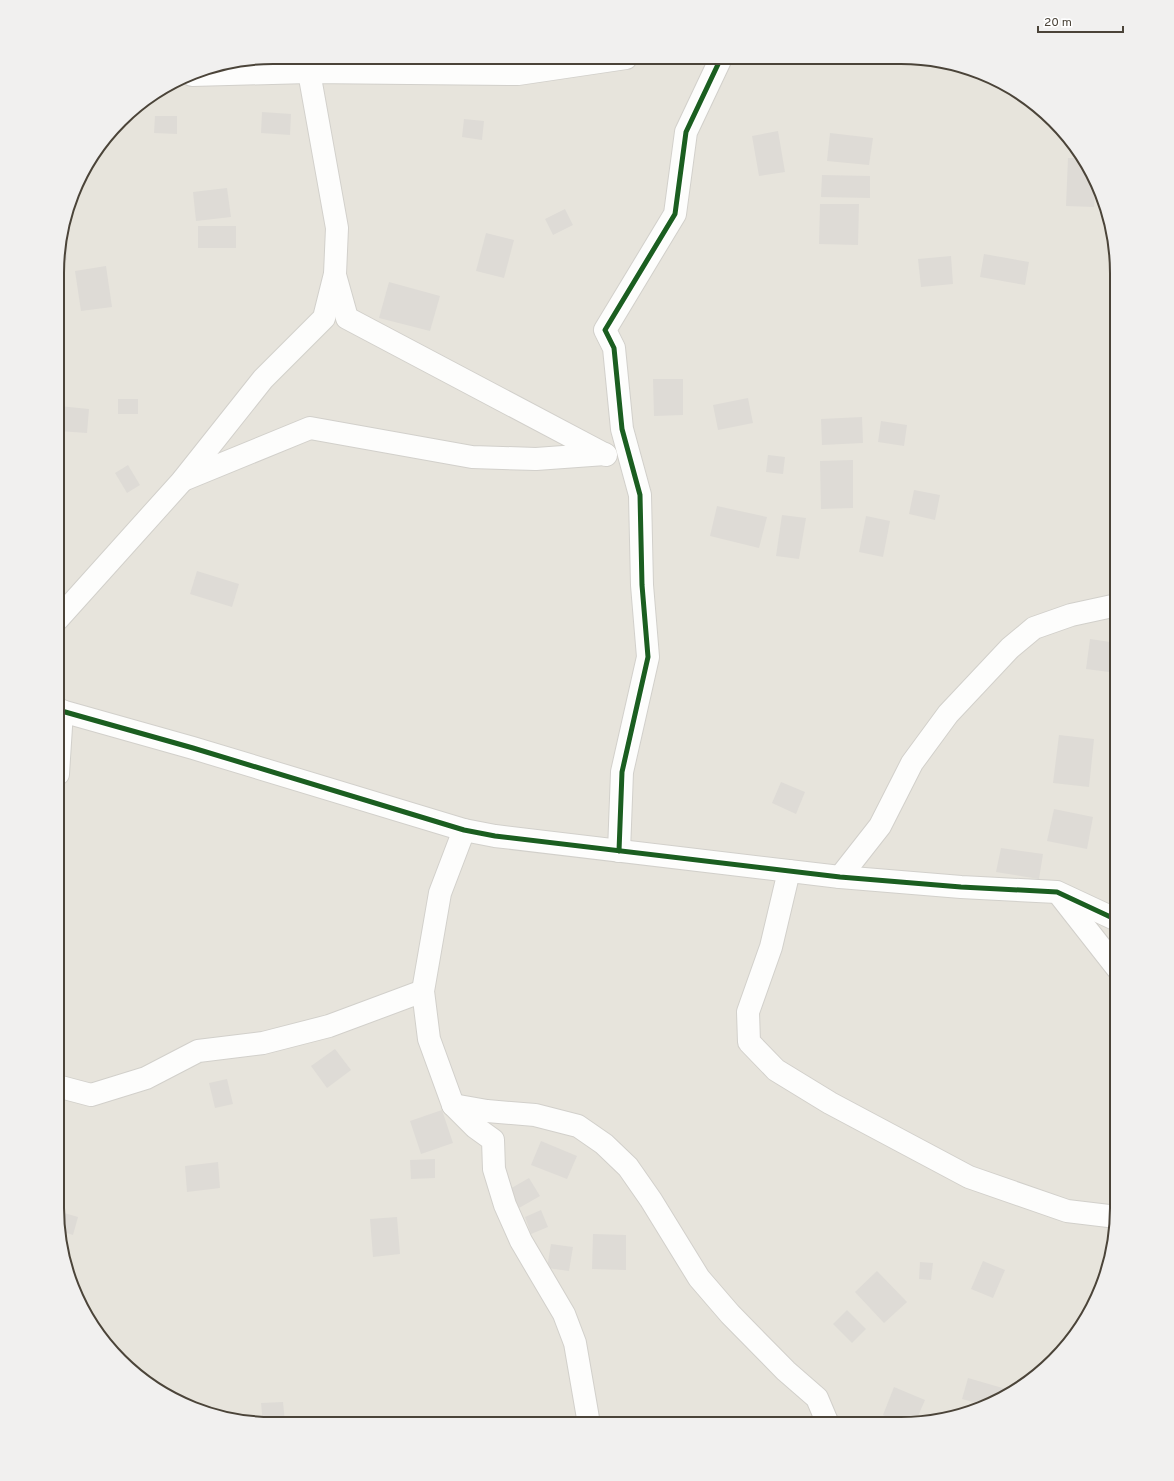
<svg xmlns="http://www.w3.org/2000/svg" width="1174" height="1481" font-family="Overpass,sans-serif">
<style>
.residential{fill:#e7e4dc}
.building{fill:#dedbd6}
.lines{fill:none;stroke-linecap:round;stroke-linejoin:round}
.minor-casing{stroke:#d2d0cb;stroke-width:24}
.minor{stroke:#fdfdfc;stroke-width:22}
.cycleway-casing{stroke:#fff;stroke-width:8}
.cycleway{stroke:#1b5e20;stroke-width:5}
.rim{fill:none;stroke:#4b4439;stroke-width:2}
</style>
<rect width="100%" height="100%" fill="#f4f2ee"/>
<polygon class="residential" points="273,57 929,59 983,73 1021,94 1063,130 1088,165 1110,217 1117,273 1117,1222 1106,1277 1081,1328 1044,1370 1009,1395 957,1417 915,1424 259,1424 203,1412 153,1388 111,1351 86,1316 64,1264 57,1208 59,245 86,165 131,111 203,69"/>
<g class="building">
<polygon points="522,58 540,58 542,65 524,69"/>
<polygon points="262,112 291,114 290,135 261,133"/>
<polygon points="155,116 177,116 177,134 154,133"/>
<polygon points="464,119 484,121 482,140 462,137"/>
<polygon points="778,131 785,172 759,176 752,136"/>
<polygon points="830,133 873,138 869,165 827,161"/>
<polygon points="1068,158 1083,158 1088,165 1096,183 1094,207 1066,206"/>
<polygon points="822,175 870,176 870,198 821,197"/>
<polygon points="227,188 231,217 196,221 193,192"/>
<polygon points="820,204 859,204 858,245 819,244"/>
<polygon points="565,209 573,225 553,235 545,219"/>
<polygon points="65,226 68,226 67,260 59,260 59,245"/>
<rect x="198" y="226" width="38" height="22"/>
<polygon points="486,233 514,240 504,278 476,271"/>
<polygon points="984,254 1029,262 1025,285 980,277"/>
<polygon points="951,256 953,284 921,287 918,259"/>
<polygon points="106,266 112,307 81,311 75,271"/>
<polygon points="389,282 440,296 430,331 379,318"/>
<polygon points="653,379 683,379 683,415 654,416"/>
<polygon points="748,398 753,423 718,430 713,405"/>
<rect x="118" y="399" width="20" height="15"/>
<polygon points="59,406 89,409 87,433 59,431"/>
<polygon points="862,417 863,443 822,445 821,419"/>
<polygon points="881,421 907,425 904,446 878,442"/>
<polygon points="768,455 785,457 783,474 766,472"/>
<polygon points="853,460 853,508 821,509 820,461"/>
<polygon points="128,465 140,485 127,493 115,473"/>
<polygon points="914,490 940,495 935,520 909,514"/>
<polygon points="717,506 767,517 759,548 710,536"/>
<polygon points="782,515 806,518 799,559 776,556"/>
<polygon points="866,516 890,521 883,557 859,552"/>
<polygon points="197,571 239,584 232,607 190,594"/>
<polygon points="1090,639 1117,643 1117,673 1086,669"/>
<polygon points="1059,735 1094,739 1089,787 1053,783"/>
<polygon points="781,782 805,792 796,814 772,803"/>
<polygon points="1054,809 1093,817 1087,849 1047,841"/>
<polygon points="1001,848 1043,854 1039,879 996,872"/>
<polygon points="335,1049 351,1070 327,1088 311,1066"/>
<polygon points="227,1079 233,1104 215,1108 209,1083"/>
<polygon points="442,1110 453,1143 421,1154 410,1121"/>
<polygon points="541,1141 577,1156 567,1179 531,1165"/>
<polygon points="435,1159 435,1178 411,1179 410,1160"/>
<polygon points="218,1162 220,1188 187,1192 185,1166"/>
<polygon points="529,1178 540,1196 519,1208 508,1190"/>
<polygon points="541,1210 548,1227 531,1234 525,1217"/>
<polygon points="57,1211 78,1217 73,1235 60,1231"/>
<polygon points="397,1217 400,1254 373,1257 370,1219"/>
<polygon points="593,1234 626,1235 626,1270 592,1269"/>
<polygon points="551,1244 573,1247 569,1271 547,1268"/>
<polygon points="983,1261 1005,1270 993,1298 971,1289"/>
<polygon points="920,1262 933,1263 931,1280 919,1279"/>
<polygon points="877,1271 907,1302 884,1323 855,1292"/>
<polygon points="847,1310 866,1329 852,1343 833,1324"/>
<polygon points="968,1378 1006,1389 1004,1397 984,1405 962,1399"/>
<polygon points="894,1387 925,1400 915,1423 902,1424 883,1415"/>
<polygon points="283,1402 285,1422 263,1424 261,1403"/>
</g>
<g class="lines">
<defs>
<g id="minor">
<polyline points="192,75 309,72 518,74 626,58"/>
<polyline points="335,275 347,318 606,455"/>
<polyline points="183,480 310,428 472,457 536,459 605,454"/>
<polyline points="58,619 182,481 263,379 324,318 335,274 337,228 309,72"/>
<polyline points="58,710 193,748 464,830 495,836 840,877 961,887 1057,892 1117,920"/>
<polyline points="58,774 62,711"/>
<polyline points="464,830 440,893 423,991 429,1039 453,1105 475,1127 493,1140 494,1169 505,1205 521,1241 564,1314 575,1343 589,1424"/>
<polyline points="619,851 622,772 648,657 642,585 640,495 622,429 614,348 605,330 675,214 686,132 721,58"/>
<polyline points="789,871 771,947 748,1012 749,1042 776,1070 830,1103 969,1177 1067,1211 1117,1217"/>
<polyline points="840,877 880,826 912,763 948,714 1010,648 1034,628 1071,615 1117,605"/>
<polyline points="1059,894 1117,968"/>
<polyline points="57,1086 91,1095 146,1078 198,1051 263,1043 329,1026 423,991"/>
<polyline points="453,1105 487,1111 535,1115 578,1126 604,1144 628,1167 651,1200 699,1278 730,1314 786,1371 817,1398 828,1424"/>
</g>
</defs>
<use href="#minor" class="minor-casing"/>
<use href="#minor" class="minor"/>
<defs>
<g id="cycleway">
<polyline points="58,710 193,748 464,830 495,836 840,877 961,887 1057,892 1117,920"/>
<polyline points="619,851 622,772 648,657 642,585 640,495 622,429 614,348 605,330 675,214 686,132 721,58"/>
</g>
</defs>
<use href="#cycleway" class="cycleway-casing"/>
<use href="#cycleway" class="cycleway"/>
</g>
<path d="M0 0H1174V1481H0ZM273 64H901A209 209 0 0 1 1110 273V1208A209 209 0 0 1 901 1417H273A209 209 0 0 1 64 1208V273A209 209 0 0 1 273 64Z" fill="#f1f0ef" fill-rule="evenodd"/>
<path class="rim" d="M273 64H901A209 209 0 0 1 1110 273V1208A209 209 0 0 1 901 1417H273A209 209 0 0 1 64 1208V273A209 209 0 0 1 273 64Z"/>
<path d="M1038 26v6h85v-6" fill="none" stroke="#4b4439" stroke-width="2"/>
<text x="1044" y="26" font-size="12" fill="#4b4439" stroke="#ffffff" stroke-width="3" paint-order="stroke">20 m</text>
</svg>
